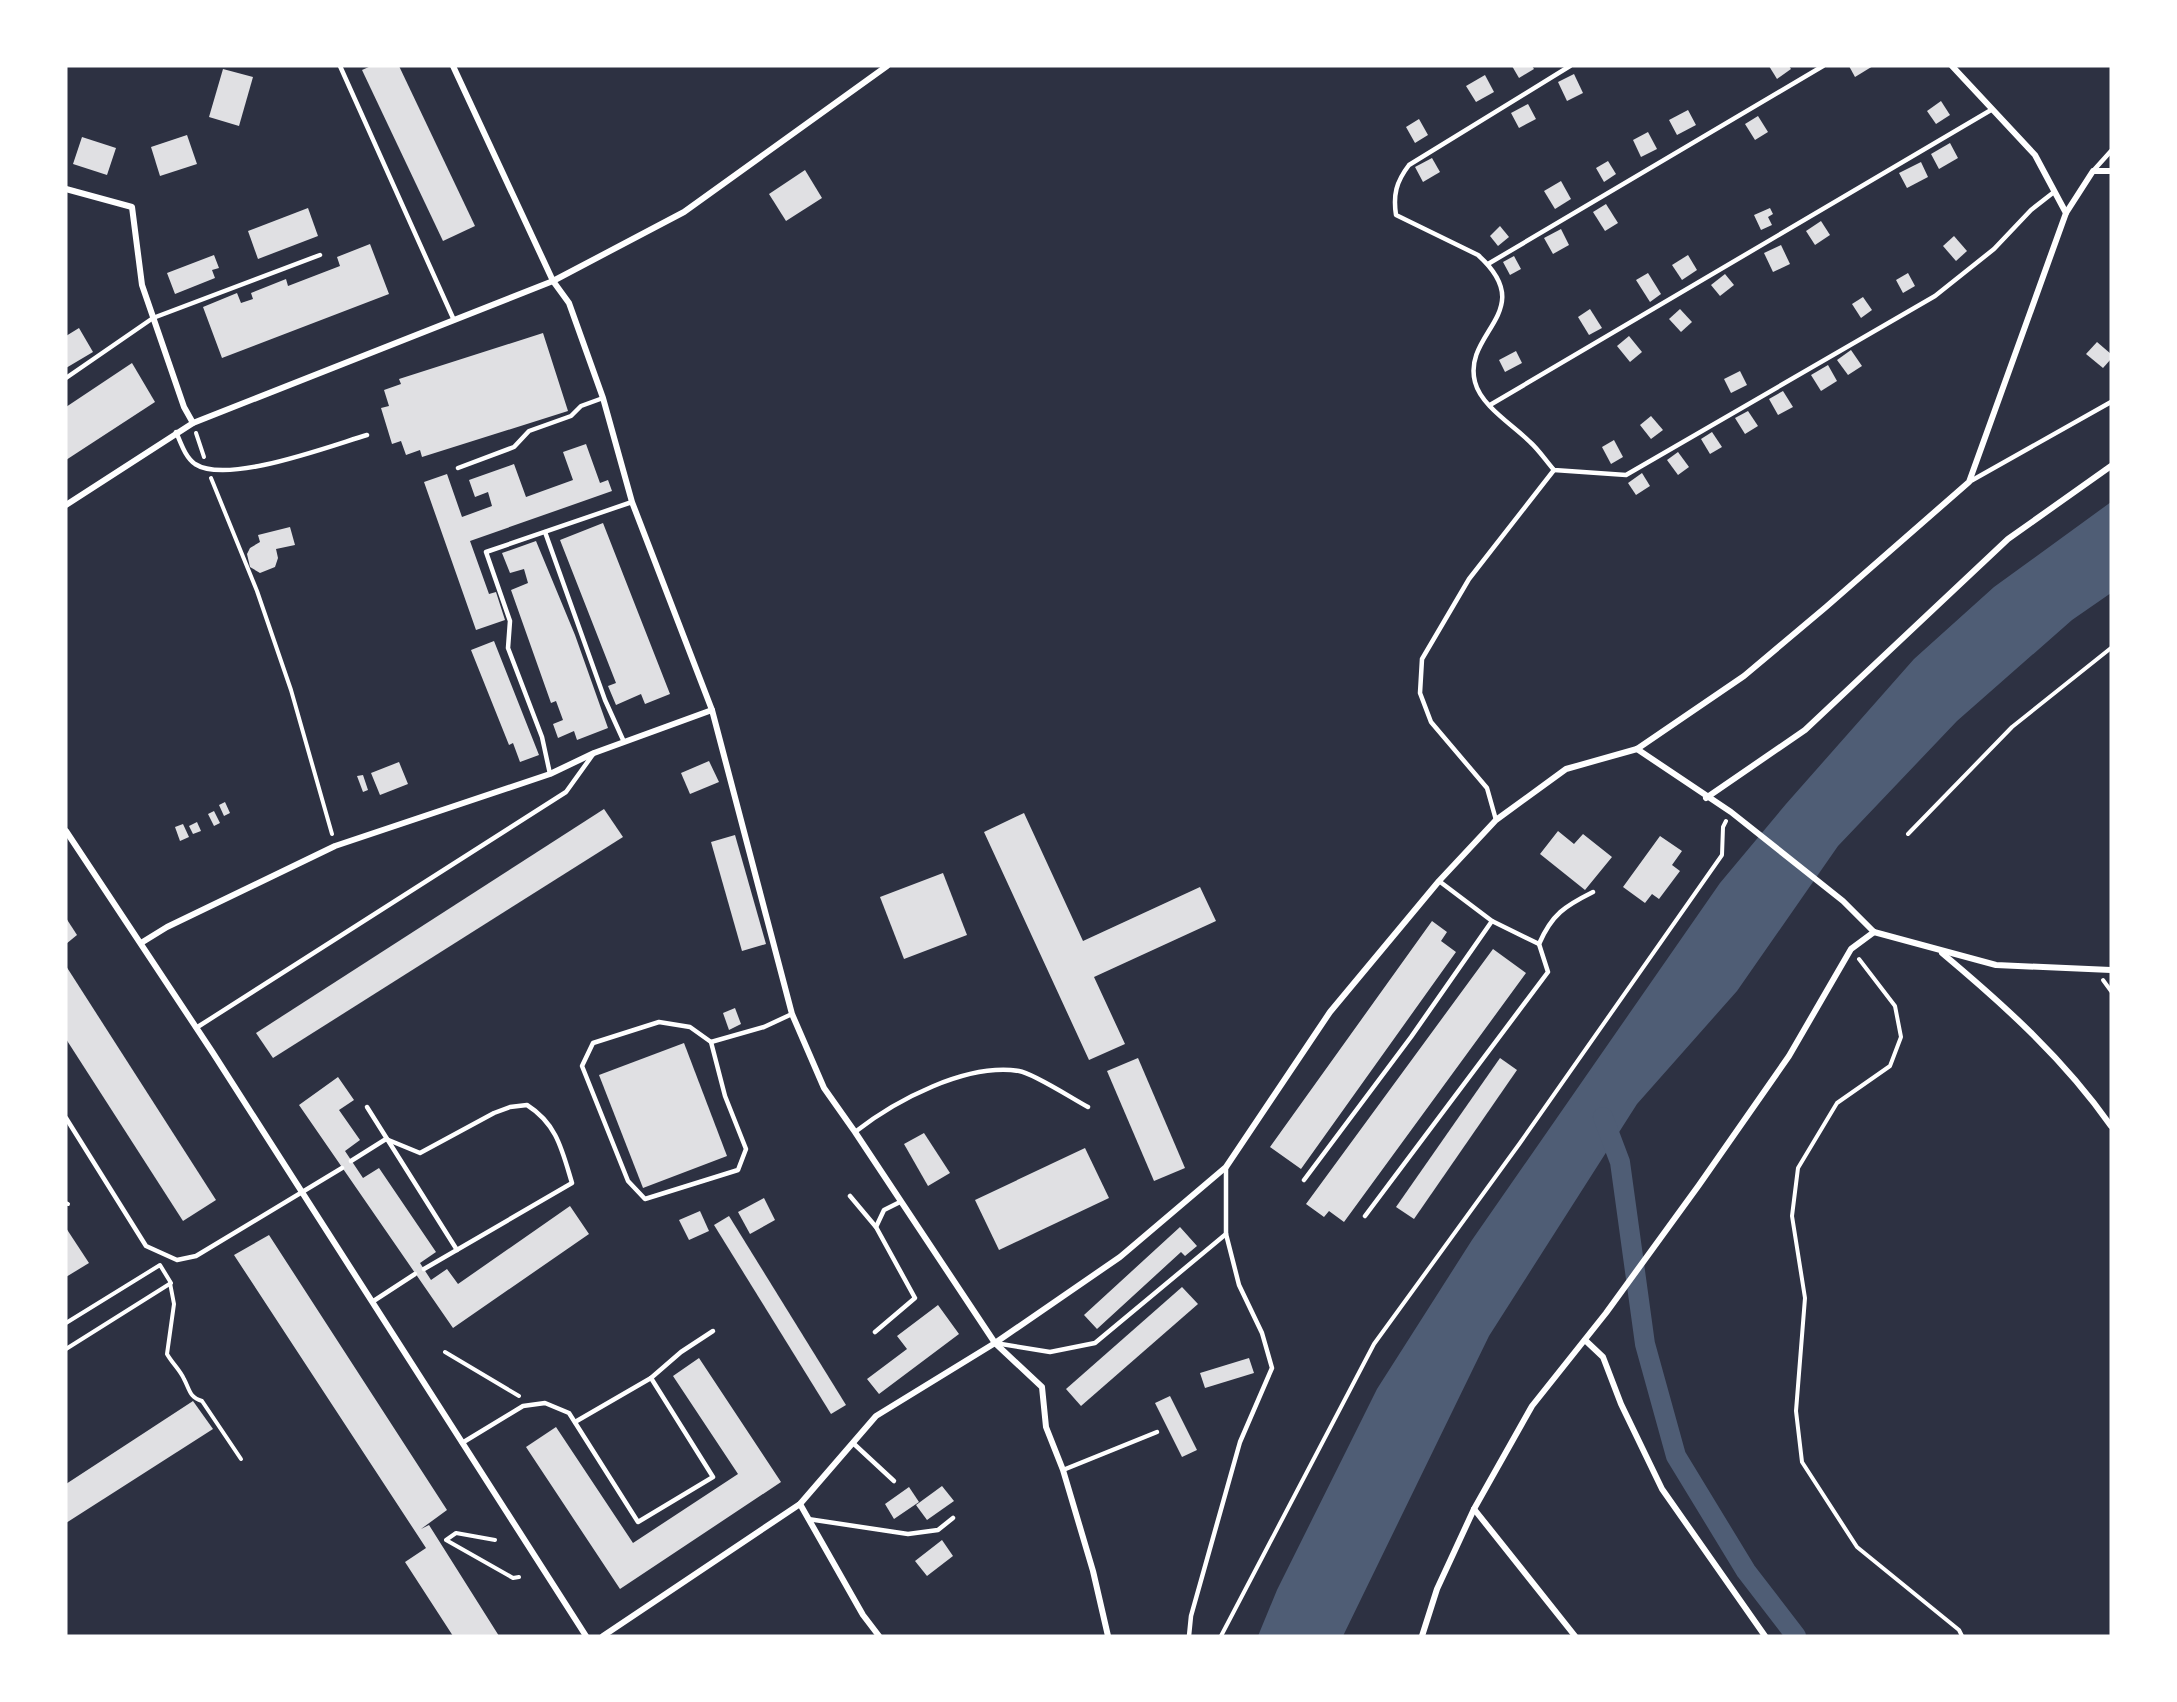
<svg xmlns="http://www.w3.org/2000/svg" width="2177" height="1702" font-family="'PT Sans',sans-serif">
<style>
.water{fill:#4f5d75}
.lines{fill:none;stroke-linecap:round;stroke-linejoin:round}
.canal{stroke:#4f5d75;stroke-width:20}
.building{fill:#e0e0e3}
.path{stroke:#fff;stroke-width:4}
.service{stroke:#fff;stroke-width:4.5}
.minor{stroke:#fff;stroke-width:6}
</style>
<rect width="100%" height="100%" fill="#2d3142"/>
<polygon class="water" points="2111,502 2111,593 2072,620 1957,721 1838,846 1737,991 1637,1104 1489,1336 1343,1636 1258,1636 1277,1590 1377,1389 1472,1240 1720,883 1786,804 1914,659 1994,587"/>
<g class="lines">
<polyline class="canal" points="1603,1117 1620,1162 1645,1344 1676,1456 1746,1571 1796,1636"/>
</g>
<g class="building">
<polygon points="371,66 399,66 475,226 443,241 362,70"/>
<polygon points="1512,66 1532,66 1534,69 1519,78"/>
<polygon points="1769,66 1789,66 1791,69 1777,79"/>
<polygon points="1849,66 1873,66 1855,77"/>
<polygon points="223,69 253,77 239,126 209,117"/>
<polygon points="1574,74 1583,93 1567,101 1558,82"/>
<polygon points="1485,75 1494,92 1476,102 1466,86"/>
<polygon points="1941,101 1950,115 1936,124 1927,111"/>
<polygon points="1528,104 1536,119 1519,128 1511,113"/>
<polygon points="1688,110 1696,125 1677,135 1669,120"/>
<polygon points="1758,116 1768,132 1755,140 1745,124"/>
<polygon points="1419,119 1428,135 1415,143 1406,127"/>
<polygon points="1648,132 1657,149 1641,157 1633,140"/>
<polygon points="187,135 197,164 160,176 151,147"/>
<polygon points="82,137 116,148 107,175 73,164"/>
<polygon points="1950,143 1958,158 1939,169 1931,154"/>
<polygon points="1432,158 1440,172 1423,182 1415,167"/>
<polygon points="1608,161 1616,174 1604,182 1596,168"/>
<polygon points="1921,162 1928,177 1907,188 1899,173"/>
<polygon points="805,170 822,198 786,221 769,194"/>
<polygon points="1561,181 1571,199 1555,209 1544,191"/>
<polygon points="1606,204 1618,223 1605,231 1593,212"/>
<polygon points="308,208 318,236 258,259 248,231"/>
<polygon points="1770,208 1773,214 1768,217 1772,225 1761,230 1754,215"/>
<polygon points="1821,221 1830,235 1815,245 1806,231"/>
<polygon points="1500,226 1509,237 1498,246 1490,236"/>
<polygon points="1561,229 1569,245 1553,254 1544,238"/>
<polygon points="1954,236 1967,251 1956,261 1943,246"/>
<polygon points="370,244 389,294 222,358 203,307 237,293 241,303 253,299 251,293 286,279 288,286 340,266 337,257"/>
<polygon points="1781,245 1790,264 1773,272 1764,253"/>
<polygon points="214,255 219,268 212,270 215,278 175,294 167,273"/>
<polygon points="1688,255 1697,270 1682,280 1672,265"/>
<polygon points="1514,256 1521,269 1510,275 1503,262"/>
<polygon points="1648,273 1661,294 1650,302 1636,280"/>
<polygon points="1908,273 1915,286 1903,293 1896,280"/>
<polygon points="1725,274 1734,285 1720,296 1711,285"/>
<polygon points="1863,297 1872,310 1861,318 1852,304"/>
<polygon points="1590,309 1602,328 1589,335 1578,317"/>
<polygon points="1680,309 1692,322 1681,332 1669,319"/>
<polygon points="79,328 93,352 66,368 66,336"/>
<polygon points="543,333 568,411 422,457 420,450 406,455 401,441 392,444 381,408 389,406 384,390 401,384 399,379"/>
<polygon points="1629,336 1642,352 1630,362 1617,346"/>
<polygon points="2097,342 2111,354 2111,359 2103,368 2086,354"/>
<polygon points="1851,350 1862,366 1848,375 1837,360"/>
<polygon points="1516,351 1522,363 1505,372 1499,360"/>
<polygon points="132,363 155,402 66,460 66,407"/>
<polygon points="1828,365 1837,381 1821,391 1811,375"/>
<polygon points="1740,371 1747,385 1731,393 1724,379"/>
<polygon points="1783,391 1793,407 1778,415 1769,399"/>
<polygon points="1748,411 1758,426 1745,434 1735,418"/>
<polygon points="1651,416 1663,430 1651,439 1640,425"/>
<polygon points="1712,432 1722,447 1710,454 1701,439"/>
<polygon points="1614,440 1623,457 1611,464 1602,447"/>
<polygon points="586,444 600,483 608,480 612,491 470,541 489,594 496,592 505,620 476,630 424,482 447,474 462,517 492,506 488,492 475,497 469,480 514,464 526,497 573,480 563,452"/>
<polygon points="1678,452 1689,467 1678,475 1667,460"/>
<polygon points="1642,473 1650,486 1636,495 1628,483"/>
<polygon points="603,523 670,694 645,704 641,694 616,705 608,686 616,683 560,540"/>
<polygon points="290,527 295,545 276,549 278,558 275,567 260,573 250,567 247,554 250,548 260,542 258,535"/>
<polygon points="536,541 575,635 608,728 577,740 574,731 558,738 553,724 563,720 556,701 551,703 511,590 528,583 524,569 510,573 502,553"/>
<polygon points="494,641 539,755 520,762 513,743 509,745 471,650"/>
<polygon points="709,761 719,782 690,794 681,773"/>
<polygon points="399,762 408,784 380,795 371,773"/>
<polygon points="363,775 368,790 363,792 357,776"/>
<polygon points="225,802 230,813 224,816 219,805"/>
<polygon points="604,809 623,837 273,1058 256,1033"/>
<polygon points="214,811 220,823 214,826 208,814"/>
<polygon points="1024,813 1083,941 1200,887 1216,921 1094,977 1125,1044 1089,1060 984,832"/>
<polygon points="197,822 201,831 193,834 189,826"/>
<polygon points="183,824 189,837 180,841 175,827"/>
<polygon points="1558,831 1574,844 1583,834 1612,857 1585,890 1540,854"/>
<polygon points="735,835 766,944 742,951 711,842"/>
<polygon points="1660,836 1682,851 1672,865 1680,871 1659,899 1652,894 1645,903 1623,887"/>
<polygon points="943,873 967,935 904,959 880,897"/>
<polygon points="66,918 77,935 66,944"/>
<polygon points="1432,921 1447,932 1441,941 1456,952 1301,1169 1270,1147"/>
<polygon points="1493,949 1526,973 1344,1222 1329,1211 1324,1217 1306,1204"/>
<polygon points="66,966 216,1200 183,1221 66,1039"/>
<polygon points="735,1008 741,1024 729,1030 723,1013"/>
<polygon points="684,1043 727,1156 643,1188 599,1075"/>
<polygon points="1138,1058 1185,1168 1154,1181 1107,1071"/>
<polygon points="1500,1058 1517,1070 1414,1219 1396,1207"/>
<polygon points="338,1077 354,1100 339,1110 360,1140 345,1151 363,1178 379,1168 436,1252 420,1263 431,1280 447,1269 458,1284 570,1206 589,1234 453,1328 299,1105"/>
<polygon points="924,1133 950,1173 928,1186 904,1144"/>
<polygon points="1085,1148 1109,1198 999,1250 975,1200"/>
<polygon points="764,1198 775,1220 750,1234 738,1212"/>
<polygon points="700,1211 709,1231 689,1240 679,1220"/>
<polygon points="729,1216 846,1405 831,1414 714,1225"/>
<polygon points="1180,1227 1197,1246 1185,1256 1181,1252 1097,1329 1084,1315"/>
<polygon points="66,1228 89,1263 66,1277"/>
<polygon points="269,1235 447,1510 421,1529 429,1525 499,1636 453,1636 405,1562 426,1548 234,1255"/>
<polygon points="1182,1287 1198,1304 1081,1406 1066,1389"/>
<polygon points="938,1305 959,1334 879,1394 867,1379 907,1349 897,1336"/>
<polygon points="699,1358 781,1482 620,1589 526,1447 556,1427 633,1543 738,1474 673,1376"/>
<polygon points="1249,1358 1254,1373 1205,1388 1200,1373"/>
<polygon points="1170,1396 1197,1450 1182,1457 1155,1403"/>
<polygon points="193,1401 213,1429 66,1523 66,1484"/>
<polygon points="942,1486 954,1501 927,1520 916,1505"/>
<polygon points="909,1487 919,1502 894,1519 885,1504"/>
<polygon points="942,1540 953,1556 927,1576 915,1561"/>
</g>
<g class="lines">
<g class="path">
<polyline points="196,433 204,457"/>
<polyline points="211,478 257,591 291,690 332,834"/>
<polyline points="1908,834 2012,727 2111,648"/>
<polyline points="1859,959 1895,1006 1901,1037 1890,1066 1837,1103 1798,1168 1792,1216 1805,1298 1796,1411 1802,1462 1857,1547 1959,1630 1962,1636"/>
<polyline points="2103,980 2111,991"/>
<polyline points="66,1203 68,1204"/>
<path d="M170 1283 174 1304 167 1354C172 1363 180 1370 184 1379 190 1390 189 1397 202 1401L241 1459"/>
<polyline points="66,1323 160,1265 171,1283 66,1349"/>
<polyline points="445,1352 519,1396"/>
<polyline points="495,1540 456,1533 446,1540 513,1578 519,1577"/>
<polyline points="1221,1636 1374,1344 1520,1143 1722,855 1723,827 1726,821"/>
</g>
<g class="service">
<polyline points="340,66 453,318"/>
<path d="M1570 66 1409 165C1396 182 1393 195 1396 215L1478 255C1540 311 1462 332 1475 382 1481 406 1513 425 1530 442 1539 450 1546 461 1554 470L1626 475 1935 296 1994 249 2031 210 2054 192"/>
<polyline points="2093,171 2111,151"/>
<polyline points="1488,264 1823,66"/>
<polyline points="66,378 153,318 320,255"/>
<polyline points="1490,405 1991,110"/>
<path d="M176 432C181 443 185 457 195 464 227 485 330 446 367 435"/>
<polyline points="458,468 514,447 529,431 571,416 581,406 603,398"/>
<polyline points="1969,482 2111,402"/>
<polyline points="545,532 605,700 624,742"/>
<polyline points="550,774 542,737 508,648 510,621 486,552 632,502"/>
<polyline points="1496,820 1487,788 1431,722 1420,693 1422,659 1469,579 1554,470"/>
<polyline points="1439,881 1492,921 1539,944"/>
<polygon points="659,1022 690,1027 711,1042 725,1096 746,1149 738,1170 645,1199 628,1181 582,1066 593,1043"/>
<polyline points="196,1028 566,792 594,753"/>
<polyline points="711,1042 764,1027 792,1014"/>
<polyline points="367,1107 457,1250"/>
<polyline points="66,1118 146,1246 177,1260 196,1256 342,1168"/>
<path d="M855 1132C896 1100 966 1063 1019 1071 1033 1073 1073 1099 1088 1107"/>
<path d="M351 1161 386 1139 420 1153 494 1113 510 1107 527 1105C557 1124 562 1150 572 1183L424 1269"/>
<polyline points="1304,1180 1411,1037 1492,921"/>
<polyline points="850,1196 876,1227 915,1298 875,1332"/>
<path d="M1365 1216 1548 972 1539 944C1552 914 1565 906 1593 892"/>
<polyline points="876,1227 884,1210 900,1202"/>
<polyline points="372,1302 415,1274"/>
<polyline points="995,1343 1050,1352 1095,1343 1226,1234"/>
<polyline points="575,1422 651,1378 681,1352 713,1331"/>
<polyline points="462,1443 523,1406 545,1403 569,1413 638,1522 713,1477 651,1378"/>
<polyline points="853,1443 894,1481"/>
<polyline points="1063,1470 1157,1432"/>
<polyline points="808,1519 908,1534 938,1530 953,1518"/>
<polyline points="1189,1636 1191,1616 1240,1442 1272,1368 1262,1333 1239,1285 1226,1234 1226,1167"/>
</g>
<g class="minor">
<polyline points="453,66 553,281 569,303 603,398 632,502 712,710 792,1014 824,1088 855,1132 995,1343 1042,1387 1046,1427 1063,1470 1093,1571 1108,1636"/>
<polyline points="66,189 132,207 142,285 184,407 193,423"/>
<polyline points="2066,213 2093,171 2111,171"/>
<polyline points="66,505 193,423 553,281 684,212 887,66"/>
<polyline points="1637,749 1731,812 1843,901 1874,932 1996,965 2111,970"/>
<polyline points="1706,798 1805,730 2008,539 2111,466"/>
<polyline points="66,831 213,1053 586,1636"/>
<polyline points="141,943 167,927 335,846 550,774 594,753 712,710"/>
<path d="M1942 953C2004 1005 2064 1059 2111 1126"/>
<polyline points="1585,1340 1603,1357 1621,1404 1662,1489 1765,1636"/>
<polyline points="800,1504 863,1615 879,1636"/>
<polyline points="1474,1509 1575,1636"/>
<polyline points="603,1636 800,1504 876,1416 995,1343 1120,1257 1226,1167 1330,1012 1439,881 1496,820 1566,769 1637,749 1744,676 1826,607 1969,482 2066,213 2035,155 1952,66"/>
<polyline points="1422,1636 1437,1589 1474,1509 1532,1406 1606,1313 1699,1185 1789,1056 1851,949 1874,932"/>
</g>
</g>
<rect width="2177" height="1702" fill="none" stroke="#ffffff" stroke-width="135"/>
</svg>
